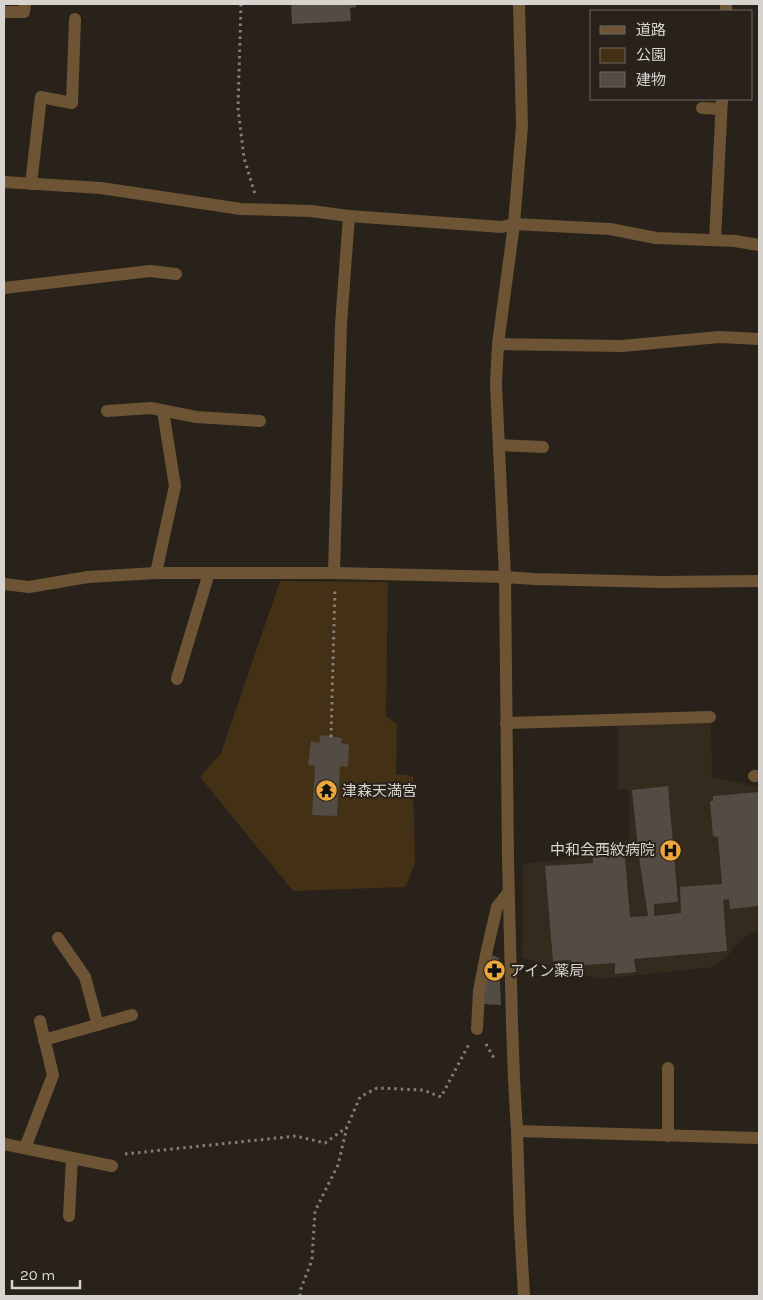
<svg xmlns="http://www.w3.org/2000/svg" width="763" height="1300" font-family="Karla,'Noto Sans JP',sans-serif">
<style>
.built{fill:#342b1e}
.green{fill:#433015}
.building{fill:#524c44}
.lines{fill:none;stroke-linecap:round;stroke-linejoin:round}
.path{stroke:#837e78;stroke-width:3;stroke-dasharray:2.5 4;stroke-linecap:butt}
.minor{stroke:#6c5435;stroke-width:12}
.labels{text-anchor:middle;stroke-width:4;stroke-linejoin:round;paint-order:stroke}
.poi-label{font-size:15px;fill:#d7d3cf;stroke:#28221b;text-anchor:start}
</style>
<rect width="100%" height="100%" fill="#28221b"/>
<polygon class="built" points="711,722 712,777 759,787 759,930 752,932 737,944 726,958 713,967 600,979 522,958 523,864 584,857 583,842 630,840 629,790 618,789 618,725"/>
<polygon class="green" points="280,581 388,582 386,716 397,724 396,774 413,776 415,864 405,887 293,891 200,777 221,753"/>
<g class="building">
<polygon points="291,4 356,4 356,7 350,8 351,21 292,24"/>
<polygon points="321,735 342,738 341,743 349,745 348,767 340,766 337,816 312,815 315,766 308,765 311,741 319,743"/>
<polygon points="668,786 678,902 654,904 654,916 681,913 680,887 722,884 718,837 713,836 710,801 713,801 713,796 759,792 759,906 730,909 729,899 723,900 727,951 634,959 636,972 615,974 615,963 572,966 571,960 553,961 545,866 593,863 592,849 624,847 630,917 648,916 639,857 632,790"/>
<polygon points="492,955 499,958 501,1005 484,1004 485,983"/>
</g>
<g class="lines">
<g class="path">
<polyline points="241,4 238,108 244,158 255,194"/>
<polyline points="331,737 335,588"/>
<polyline points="486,1044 495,1060"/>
<polyline points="125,1154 296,1136 325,1143 347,1127"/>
<polyline points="300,1296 300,1291 312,1260 315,1211 338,1165 347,1127 360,1097 377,1088 423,1090 441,1097 469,1044"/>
</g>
<g class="minor">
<polyline points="519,4 522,126 514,224 498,344 496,384 505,577 508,859 512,1023 514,1079 517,1131 520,1225 524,1296"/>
<polyline points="726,11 726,4"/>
<polyline points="4,12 24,12 25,4"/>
<polyline points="702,108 721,109"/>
<polyline points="4,182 101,188 241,209 311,211 349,216 502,227 514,224 610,229 656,238 735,241 759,245"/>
<polyline points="31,184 41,97 72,103 75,19"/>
<polyline points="715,240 722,99"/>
<polyline points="4,288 150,271 176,274"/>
<polyline points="498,344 622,346 719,337 759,339"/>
<polyline points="107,411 151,408 196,417 260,421"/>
<polyline points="499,445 543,447"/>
<polyline points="156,573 175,486 163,411"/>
<polyline points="334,573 341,324 349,216"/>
<polyline points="4,584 29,587 88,577 156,573 334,573 505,577 534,579 663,582 759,581"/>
<polyline points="177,679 209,573"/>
<polyline points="506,723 710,717"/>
<polyline points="754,776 759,776"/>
<polyline points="58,938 85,977 98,1025"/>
<polyline points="477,1029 479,991 487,950 497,907 508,893"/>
<polyline points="44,1040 132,1015"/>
<polyline points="668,1068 668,1136"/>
<polyline points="517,1131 759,1138"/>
<polyline points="4,1144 112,1166"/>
<polyline points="25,1148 53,1075 40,1021"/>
<polyline points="69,1216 72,1158"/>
</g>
</g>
<defs>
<symbol id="temple-disc" viewBox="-11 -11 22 22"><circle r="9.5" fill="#eea73d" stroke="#28221b"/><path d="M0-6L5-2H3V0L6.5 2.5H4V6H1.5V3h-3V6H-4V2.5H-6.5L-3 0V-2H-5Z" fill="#111"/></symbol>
<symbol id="hospital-disc" viewBox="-11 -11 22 22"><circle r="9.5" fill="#eea73d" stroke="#28221b"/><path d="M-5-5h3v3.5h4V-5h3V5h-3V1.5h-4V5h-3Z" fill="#111"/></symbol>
<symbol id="pharmacy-disc" viewBox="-11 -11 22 22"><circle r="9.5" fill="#eea73d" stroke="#28221b"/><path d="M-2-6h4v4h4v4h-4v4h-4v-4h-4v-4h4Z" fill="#111"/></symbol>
</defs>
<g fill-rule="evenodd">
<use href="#temple-disc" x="314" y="778" width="25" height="25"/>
<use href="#hospital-disc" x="658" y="838" width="25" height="25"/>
<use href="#pharmacy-disc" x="482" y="958" width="25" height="25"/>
</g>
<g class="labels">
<g class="poi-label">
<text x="342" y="796">津森天満宮</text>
<text x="655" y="855" text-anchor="end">中和会西紋病院</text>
<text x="510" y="976">アイン薬局</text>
</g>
</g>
<rect width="763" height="1300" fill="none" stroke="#d7d3cf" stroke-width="10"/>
<rect x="590" y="10" width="162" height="90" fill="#28221b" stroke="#6e6963"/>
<rect x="600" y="26" width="25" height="8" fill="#6c5435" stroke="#6e6963"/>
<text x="636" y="35" font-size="15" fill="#d7d3cf">道路</text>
<rect x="600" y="48" width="25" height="15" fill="#433015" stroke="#6e6963"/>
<text x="636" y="60" font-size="15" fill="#d7d3cf">公園</text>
<rect x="600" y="72" width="25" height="15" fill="#524c44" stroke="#6e6963"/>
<text x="636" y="85" font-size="15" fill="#d7d3cf">建物</text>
<path d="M12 1280v8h68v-8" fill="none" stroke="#d7d3cf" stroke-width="2.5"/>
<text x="20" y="1280" font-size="15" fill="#d7d3cf" stroke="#28221b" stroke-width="4" paint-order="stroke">20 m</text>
</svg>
